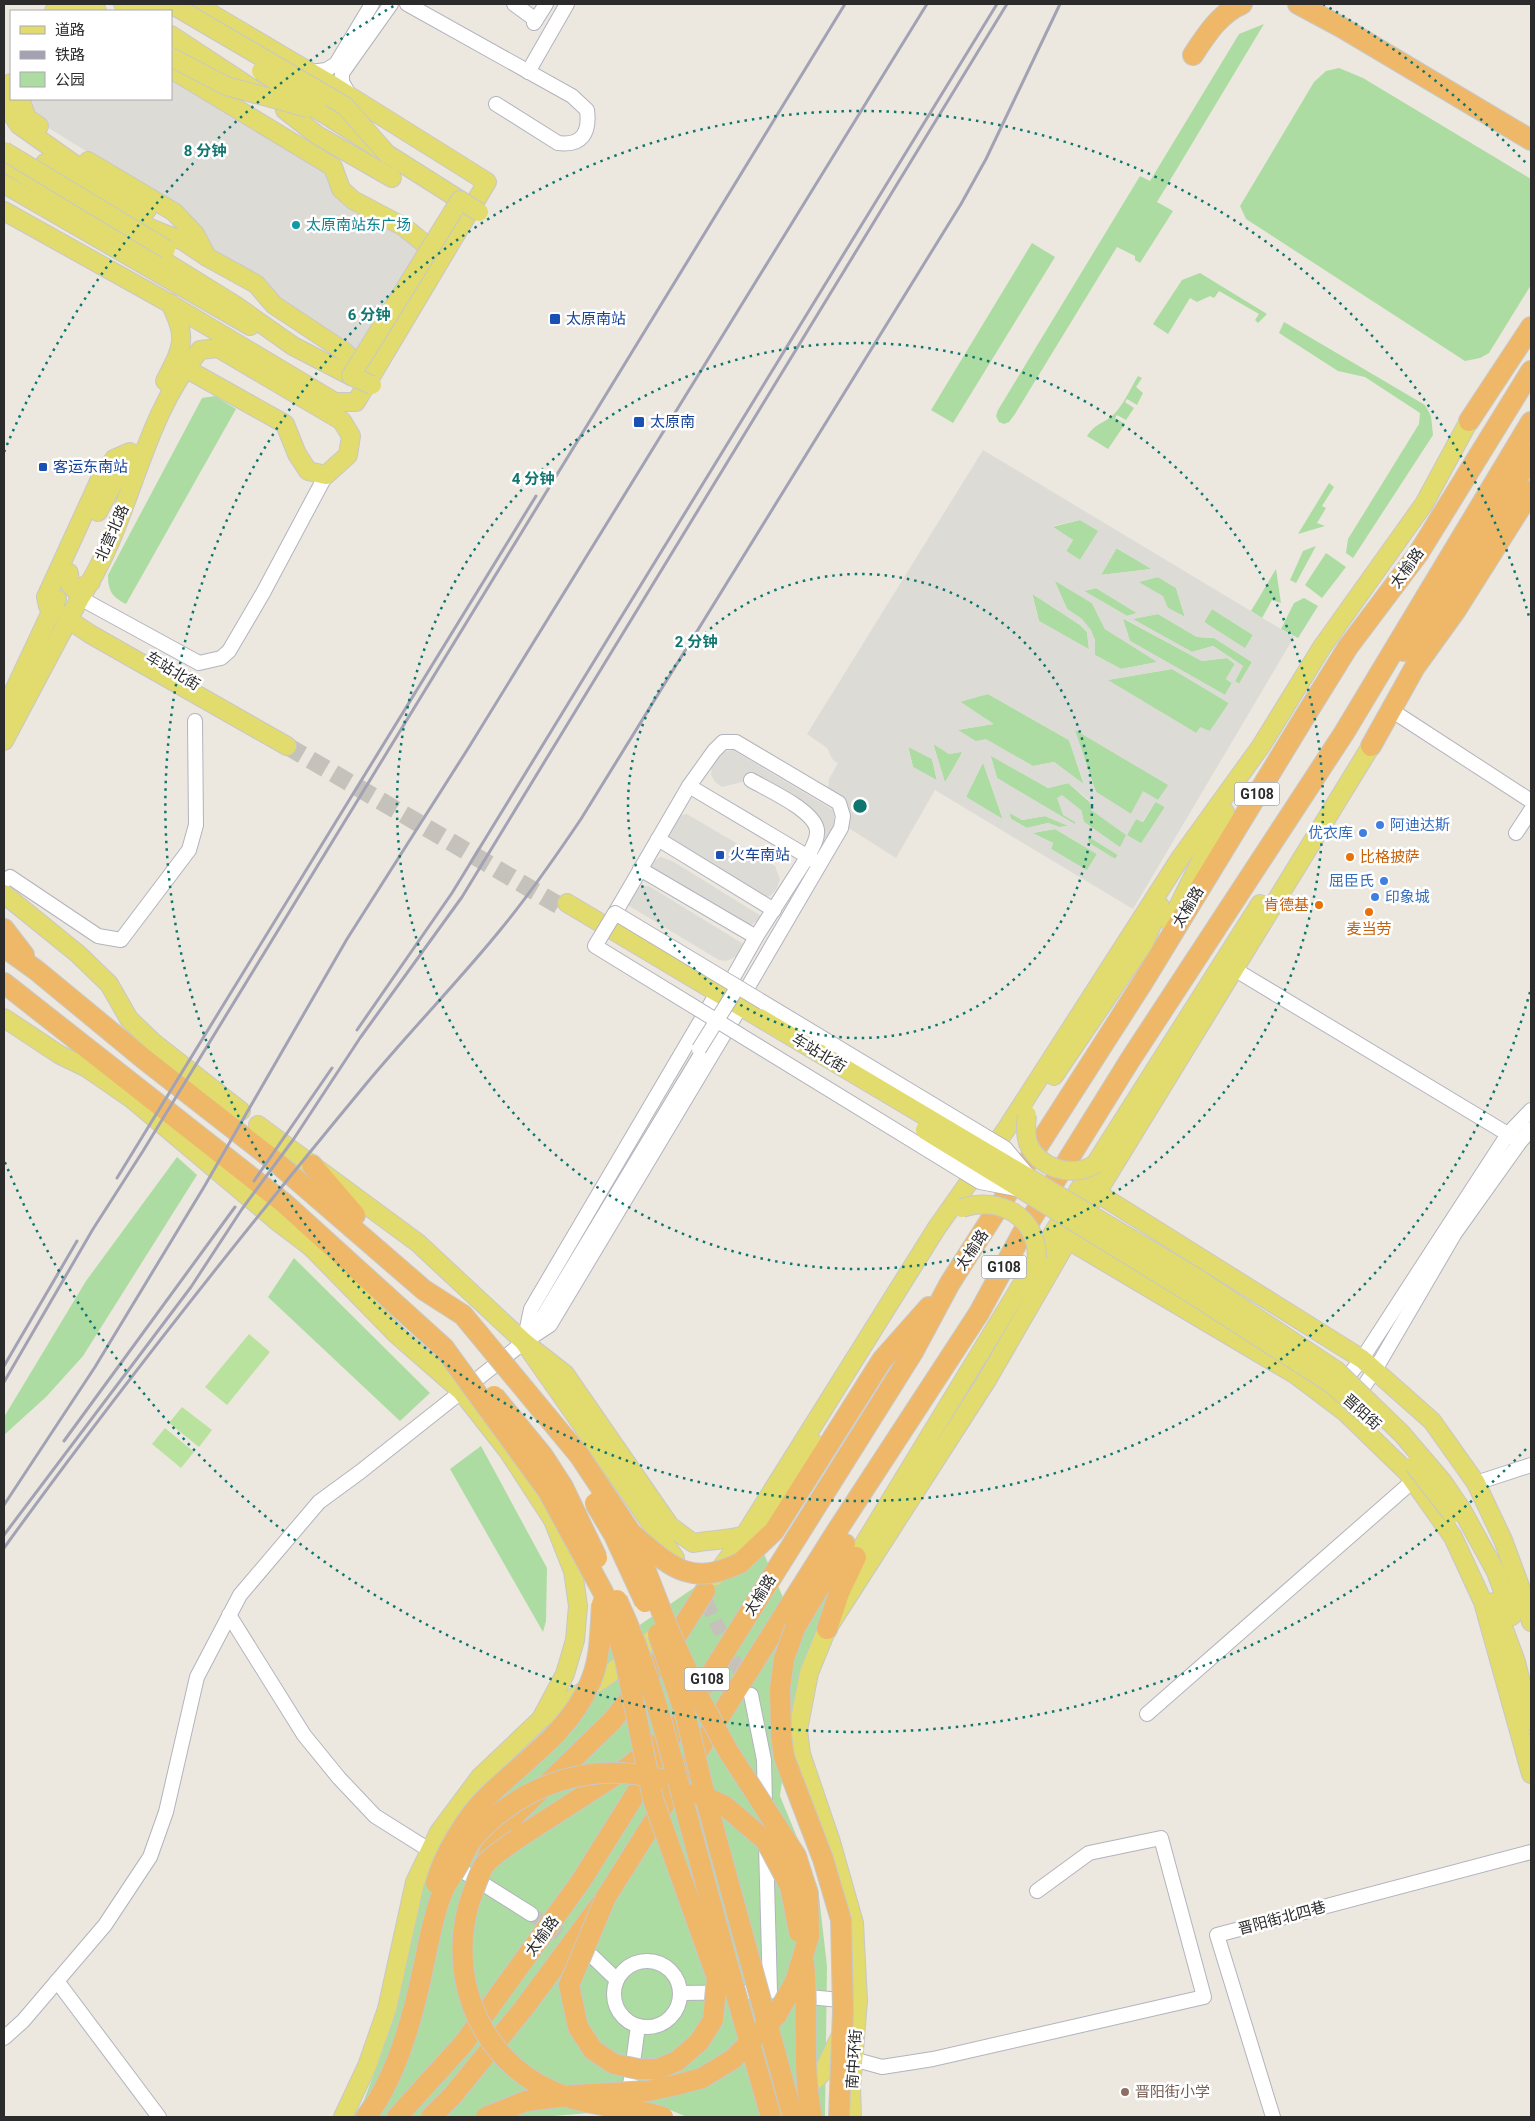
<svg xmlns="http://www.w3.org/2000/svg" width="1535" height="2121" font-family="Roboto,'Noto Sans SC',sans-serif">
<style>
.green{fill:#acdca2}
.pitch{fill:#bae29f}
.plaza{fill:#dcdbd6;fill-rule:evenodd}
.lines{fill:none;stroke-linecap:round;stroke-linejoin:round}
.minor-tunnel{stroke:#c5c2bb;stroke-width:14;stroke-dasharray:14 7;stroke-linecap:butt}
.major-tunnel{stroke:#c5c2bb;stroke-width:18;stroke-dasharray:18 9;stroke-linecap:butt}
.minor-casing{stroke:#b3b3bd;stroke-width:16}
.major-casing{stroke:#c8c8c8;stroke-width:20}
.highway-casing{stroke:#c8c8c8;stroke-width:22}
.minor{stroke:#fff;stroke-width:14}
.major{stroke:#e2db6d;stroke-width:18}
.highway{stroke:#eeb868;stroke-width:20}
.rail{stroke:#a3a2b4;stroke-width:3}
.minor-bridge-casing{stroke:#b3b3bd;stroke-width:16;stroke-linecap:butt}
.major-bridge-casing{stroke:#c8c8c8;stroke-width:20;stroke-linecap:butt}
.highway-bridge-casing{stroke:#c8c8c8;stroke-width:22;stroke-linecap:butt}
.minor-bridge{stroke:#fff;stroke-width:14}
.major-bridge{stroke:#e2db6d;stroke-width:18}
.highway-bridge{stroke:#eeb868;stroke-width:20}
.ring{fill:none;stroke:#0f766e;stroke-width:2.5;stroke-dasharray:2.5 5}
.culture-dot{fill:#0f9aa8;stroke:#fff;stroke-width:2}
.transit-dot{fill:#1a4fb4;stroke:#fff;stroke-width:2}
.shop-dot{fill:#3f7fe0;stroke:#fff;stroke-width:2}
.food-dot{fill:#e8710a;stroke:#fff;stroke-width:2}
.education-dot{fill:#8d6e63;stroke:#fff;stroke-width:2}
.labels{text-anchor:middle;stroke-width:5;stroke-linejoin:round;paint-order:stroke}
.shield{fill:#fff;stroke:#6b6b6b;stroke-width:1}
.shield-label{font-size:14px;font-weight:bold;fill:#2b2b2b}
.culture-label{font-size:15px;fill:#0d838f;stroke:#fff;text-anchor:start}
.transit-label{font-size:15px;fill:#164399;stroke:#fff;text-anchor:start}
.street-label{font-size:15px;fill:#2b2b2b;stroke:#fff}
.shop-label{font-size:15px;fill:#366cbe;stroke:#fff;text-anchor:start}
.food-label{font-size:15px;fill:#c56008;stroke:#fff;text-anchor:start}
.education-label{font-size:15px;fill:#785e54;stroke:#fff;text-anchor:start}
.centre{fill:#0f766e;stroke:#fff;stroke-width:2.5}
.ring-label{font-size:15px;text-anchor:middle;font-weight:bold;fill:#0f766e;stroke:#fff;stroke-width:5;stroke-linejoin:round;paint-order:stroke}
</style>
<rect width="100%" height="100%" fill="#ece8df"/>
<g class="green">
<polygon points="1264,24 1157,202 1173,211 1140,263 1135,260 1135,256 1117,247 1015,414 1009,422 1004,424 999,422 996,416 998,410 1140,176 1150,181 1239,34"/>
<polygon points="1339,68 1363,78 1531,179 1531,285 1489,353 1480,358 1465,361 1246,219 1240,206 1314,82 1326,71"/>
<polygon points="1032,243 1055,257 953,423 931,410"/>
<polygon points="1200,273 1267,314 1258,323 1255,320 1259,314 1219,291 1214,298 1210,296 1197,302 1190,298 1168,334 1153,324 1182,280"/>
<polygon points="1284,322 1425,405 1431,416 1433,435 1353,558 1346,553 1348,539 1419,424 1420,413 1365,377 1338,371 1279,333"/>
<path d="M1138 376 1142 378 1136 387 1143 393 1137 405 1127 399 1125 402 1134 408 1126 420 1117 415 1115 418 1125 424 1108 449 1087 436C1095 425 1097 426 1108 419 1121 411 1130 389 1138 376Z"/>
<path d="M215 396 236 409 126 604C112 597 108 591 108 575L202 398Z"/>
<polygon points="1329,483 1334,487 1322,506 1326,508 1317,523 1325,526 1298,534"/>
<polygon points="1080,520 1099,531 1080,560 1066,551 1073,540 1052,527"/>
<polygon points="1316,546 1296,583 1290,580 1303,551"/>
<polygon points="1116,548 1152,569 1101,575"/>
<polygon points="1326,553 1346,567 1322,598 1305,585"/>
<polygon points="1276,569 1281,603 1272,600 1262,618 1251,611"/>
<polygon points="1158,577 1176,588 1185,617 1168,608 1138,582"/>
<polygon points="1054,580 1092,603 1105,629 1158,662 1121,669 1095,655 1095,640 1082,619 1067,609"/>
<polygon points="1096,588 1137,613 1127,616 1084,591"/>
<polygon points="1032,593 1080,625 1087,632 1089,650 1039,621"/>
<polygon points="1304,598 1318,606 1298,638 1281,629 1294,603"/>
<polygon points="1212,609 1253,635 1245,649 1204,622"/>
<polygon points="1158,614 1197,637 1214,638 1252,662 1239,684 1235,681 1243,666 1213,646 1192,652 1132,619"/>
<polygon points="1122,618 1202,661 1227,658 1235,664 1226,679 1232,683 1225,695 1130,641"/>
<polygon points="1172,669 1229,703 1210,731 1196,733 1107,680"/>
<polygon points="988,694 1069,740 1084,785 1054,762 1033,766 986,740 976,742 957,730 993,724 959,701"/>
<polygon points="1074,729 1169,785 1158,800 1143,792 1131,814 1096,792"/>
<polygon points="933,743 949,754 963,751 945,783"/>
<polygon points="908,746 932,759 937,781 913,767"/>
<polygon points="990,755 1048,788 1068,783 1127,835 1136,819 1143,822 1156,801 1165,807 1142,843 1120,848 1084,822 1081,810 1075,825 997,778"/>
<polygon points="983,762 1003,820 966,797"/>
<polygon points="1009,812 1022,820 1045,816 1069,826 1059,827 1048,823 1027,828 1011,819"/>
<polygon points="1055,829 1097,854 1087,871 1051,849 1053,843 1032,833"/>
<polygon points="1087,835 1118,855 1115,859 1089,843"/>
<polygon points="1103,860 1113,866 1109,873 1099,867"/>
<polygon points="177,1157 197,1175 83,1356 46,1397 4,1435 4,1417 86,1281"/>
<polygon points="294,1258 430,1393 400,1421 268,1297"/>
<polygon points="481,1446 547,1568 546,1621 543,1632 450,1469"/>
<polygon points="764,1554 792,1618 838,1577 791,1714 780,1796 818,1888 827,1966 825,2117 687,2117 663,2107 541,2117 400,2117 392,2110 386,2117 353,2117 364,2100 379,2061 389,2024 418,1884 479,1816 570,1729 606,1648 701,1583"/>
</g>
<g class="pitch">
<polygon points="249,1334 270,1352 227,1405 205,1387"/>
<polygon points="182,1407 212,1430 199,1447 169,1423"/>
<polygon points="165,1428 194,1452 181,1468 152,1444"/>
</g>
<g class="plaza">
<polygon points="171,74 333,167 341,189 442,258 372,375 210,251 173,205 31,117 25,99 171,99"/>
<path d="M983 450 1294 637 1133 909 935 790 896 858 847 827 850 819 848 813 828 789 829 779 838 763 833 760 827 748 807 734ZM1080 520 1098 531 1080 560 1066 551 1073 540 1052 526ZM1117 548 1151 569 1101 575ZM1158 577 1176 588 1185 617 1168 608 1163 596 1139 582ZM1055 581 1092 603 1105 629 1157 662 1121 669 1095 655V640L1091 630 1082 619 1067 609ZM1096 588 1137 613 1127 616 1084 591ZM1032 594 1080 625 1087 632 1089 649 1039 621ZM1212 609 1253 635 1245 648 1204 622ZM1158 614 1197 637 1214 638 1252 662 1239 684 1235 681 1243 666 1213 646 1192 652 1133 619ZM1123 618 1202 661 1227 658 1235 663 1226 679 1232 683 1225 695 1130 641ZM1172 669 1229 703 1210 731 1200 727 1196 733 1108 680ZM988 694 1069 740 1084 784 1054 762 1033 766 986 739 976 741 958 730 994 724 960 702ZM1075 730 1168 785 1158 800 1143 791 1131 814 1096 792ZM933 744 949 754 963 752 945 782ZM908 747 932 759 937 780 913 767ZM991 756 1048 788 1068 783 1089 800 1091 810 1126 835 1120 847 1084 822 1081 810 1062 795 1057 798 1063 815 1075 822V824L997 778ZM983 763 1003 819 966 797ZM1155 802 1165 807 1141 843 1127 835 1136 819 1142 822ZM1009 813 1022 820 1045 816 1068 826 1059 827 1048 823 1027 828 1011 819ZM1055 829 1097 854 1087 870 1051 849 1053 843 1033 833ZM1087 836 1118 855 1115 859 1089 843Z"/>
<polygon points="733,750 833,810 835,825 821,849 814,855 822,836 758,778 722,787 715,782 711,775 712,763 722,752"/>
<polygon points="687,814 775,866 780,879 776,890 770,896 764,897 671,842 668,835 677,816"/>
<polygon points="661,857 674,862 761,916 759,920 749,926 648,870 652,862"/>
<polygon points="643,886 649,886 745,945 739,955 731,959 726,961 719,960 626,904 636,889"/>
</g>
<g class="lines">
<g class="minor-tunnel">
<polyline points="706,1602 746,1685"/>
<polyline points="531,1914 579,1947"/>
</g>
<polyline class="major-tunnel" points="287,746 565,909"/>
<defs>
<g id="minor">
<path d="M407 4 572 96 587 110C590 133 582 146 558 143L496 104"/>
<polyline points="514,4 536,20"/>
<polyline points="534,23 546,4"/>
<polyline points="311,72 326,70 336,64 372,4"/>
<polyline points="528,72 567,4"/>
<polyline points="350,96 342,82 342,73 391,4"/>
<polyline points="80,598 199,663 221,658 229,651 263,593 326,475"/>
<polyline points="1391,710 1531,801"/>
<polyline points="689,786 815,861"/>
<polyline points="1516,833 1531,810"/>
<polyline points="658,839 774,910"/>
<path d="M640 869 756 937 808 856C812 848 818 839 817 830 814 810 768 790 751 780"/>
<polyline points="4,881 10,877 98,936 121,940 189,850 196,825 195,721"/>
<polyline points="615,913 689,786 714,751 723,742 736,742 839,803 843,816 841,828 745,992"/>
<polyline points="1234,969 1516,1139"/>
<polyline points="730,983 756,937"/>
<polyline points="530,1333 542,1318 703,1051"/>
<polyline points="524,1342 531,1309 717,993"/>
<polyline points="1340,1386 1362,1359 1508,1134 1531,1110"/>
<polyline points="1355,1399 1375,1370 1455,1233 1520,1142 1531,1129"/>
<polyline points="1476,1483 1531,1465"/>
<polyline points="229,1615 304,1735 339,1778 375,1816 531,1914"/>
<polyline points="751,1695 764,1760 765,1806"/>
<polyline points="1147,1714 1414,1480"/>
<polyline points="766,1845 770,1992"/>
<polyline points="592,1956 617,1980"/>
<circle cx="647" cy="1994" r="33"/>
<polyline points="57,1981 159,2117"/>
<polyline points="680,1993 767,1992"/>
<polyline points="798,1996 851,2001"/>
<polyline points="4,2038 23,2021 105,1925 150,1857 166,1812 197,1677 240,1595 319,1502 360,1472 524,1342 550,1325 741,1006"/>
<polyline points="853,2059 882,2067 933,2059 1204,1997 1161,1838 1089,1853 1037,1891"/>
<polyline points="628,2100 638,2026"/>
<polyline points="1273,2117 1217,1935 1531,1852"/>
</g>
<g id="major">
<polyline points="123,4 136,11"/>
<polyline points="148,4 160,11"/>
<path d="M54 11C65 0 85 6 97 11"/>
<polyline points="171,35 259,93"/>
<polyline points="171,69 333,167 341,189 353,200 404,227 441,257"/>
<polyline points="11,83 7,93 9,110 19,125 101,183 147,210"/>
<polyline points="280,90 285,110 317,135 392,178"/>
<polyline points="20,99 27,118 39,126"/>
<polyline points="318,110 460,200"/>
<polyline points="88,161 174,212 195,234 207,257 256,284 274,305 342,350 369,373"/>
<polyline points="4,162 235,305 293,346 351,376"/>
<polyline points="45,163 150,228 183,241 207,257"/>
<polyline points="4,184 250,326"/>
<polyline points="4,211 169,303 335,402 356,402 487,182 327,82 195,4"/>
<polyline points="185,368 285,424 297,454 308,471 326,475 348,455 351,436 342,421 218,348"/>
<path d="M165 381C183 346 188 339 170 303"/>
<polyline points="130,452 114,459 101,477 46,597 48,606 90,634 287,746"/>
<polyline points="98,512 127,458"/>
<polyline points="69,573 70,585 76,591 91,582"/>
<polyline points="4,712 57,599"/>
<path d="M4 741 80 598C132 522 139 421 200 350L218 348 224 336"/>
<polyline points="4,894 78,954 109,984 129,1019 153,1042 241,1111"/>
<polyline points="567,903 760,1018"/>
<polyline points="1170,923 1225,812"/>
<polyline points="4,1018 60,1055 87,1068 132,1099 278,1222 319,1253"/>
<polyline points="1054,1076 1144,943 1160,906"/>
<polyline points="258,1125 418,1243 524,1342 675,1558"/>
<polyline points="1097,1193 1362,1359 1432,1421 1476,1483 1503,1540 1524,1597 1531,1622"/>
<polyline points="1071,1202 1260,904"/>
<polyline points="1068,1240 1296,1375 1345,1412 1407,1472 1453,1537 1483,1602 1531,1774"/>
<polyline points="310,1246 397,1335 461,1391 508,1451 553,1520 573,1571 578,1606 575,1640 565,1674 542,1717"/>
<path d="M524 1342 565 1374 670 1526 693 1543C709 1540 727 1540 742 1536 774 1527 799 1471 815 1444"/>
<polyline points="1462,1510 1496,1572 1512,1616"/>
<polyline points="856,1557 1064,1215"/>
<polyline points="715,1576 744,1536 936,1229 1007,1128 1181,857 1261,746 1322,647 1424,504 1469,421"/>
<polyline points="1494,1602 1516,1662 1531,1721"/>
<polyline points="343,2117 367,2066 387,2009 415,1882 439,1832 480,1777 541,1719 607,1676 669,1626"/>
<polyline points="771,2117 786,2109 823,2072 841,2035"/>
<polyline points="852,2117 851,2087 858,2001 854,1923 831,1842 801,1754 798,1730 809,1673 827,1629 987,1380 1068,1240 1371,746"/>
</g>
<g id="highway">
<polyline points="1298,4 1341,27 1531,140"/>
<path d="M1193 55C1206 35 1220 13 1242 4"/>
<polyline points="1469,421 1531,327"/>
<polyline points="1441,614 1453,588 1531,455"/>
<polyline points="1404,651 1444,599"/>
<polyline points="1371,746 1415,667 1456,610 1531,491"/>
<polyline points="4,929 24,955"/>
<polyline points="4,947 36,970 144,1059 276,1162 424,1290"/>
<polyline points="4,983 284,1203 444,1348"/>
<polyline points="312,1165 355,1215"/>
<polyline points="740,1563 774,1531 882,1360 929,1307"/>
<polyline points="795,1628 845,1544"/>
<polyline points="827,1629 839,1593 856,1557"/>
<polyline points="518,1838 628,1767 655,1745"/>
<polyline points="484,1866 495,1839 515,1815 612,1721 662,1659 705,1591"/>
<path d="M366 2117C397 2078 414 2013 424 1964"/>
<polyline points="397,2117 464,2043 581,1881 913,1352 950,1283 1143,982 1302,721 1348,647 1418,554 1531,371"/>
<polyline points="431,2117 453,2095 524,2008 606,1897 838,1529 979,1313 1022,1234 1130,1060 1344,733 1531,422"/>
</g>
</defs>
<use href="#minor" class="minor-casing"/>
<use href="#major" class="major-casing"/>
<use href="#highway" class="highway-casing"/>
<use href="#minor" class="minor"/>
<use href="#major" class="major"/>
<use href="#highway" class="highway"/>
<g class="rail">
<polyline points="357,1030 452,893 997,4"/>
<polyline points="117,1178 536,496"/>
<polyline points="254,1181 332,1068"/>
<polyline points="4,1366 77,1241"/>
<polyline points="4,1382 93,1229 143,1151 845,4"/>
<polyline points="64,1441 235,1207"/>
<polyline points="4,1505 95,1367 204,1187 347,939 469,747 927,4"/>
<polyline points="4,1535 191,1287 242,1209 293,1140 360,1038 462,897 1007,4"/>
<path d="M4 1548C119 1389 241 1235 366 1084 410 1031 458 982 501 929 530 894 556 856 581 819L961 204 986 159 1060 4"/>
</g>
<defs>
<g id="minor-bridge">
<polyline points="699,1049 737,988"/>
<polyline points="1017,1189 980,1182 595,946 615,913 1005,1148 1026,1173"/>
</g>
<g id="major-bridge">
<polyline points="171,4 345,106 388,155"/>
<polyline points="171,57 226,86 308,108"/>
<polyline points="261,71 318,110"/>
<polyline points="4,151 166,249"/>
<polyline points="372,385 351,376 460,200 479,212"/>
<polyline points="760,1018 1194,1276 1336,1370 1402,1434 1443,1482 1462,1510"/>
<path d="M1027 1115C1026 1125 1025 1133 1028 1143 1038 1168 1073 1179 1095 1164"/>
<polyline points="925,1130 1190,1293 1333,1385 1367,1416"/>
<path d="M962 1208C1000 1196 1037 1216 1037 1258"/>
<polyline points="1414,1465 1452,1514"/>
</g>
<g id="highway-bridge">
<polyline points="424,1290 463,1315 579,1455 631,1533 670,1633 700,1699 728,1751 796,1856 808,1894 809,1936 795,1982 776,2016 733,2059 702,2078 676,2085 648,2091 575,2095 526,2101 486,2117"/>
<polyline points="444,1348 548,1491 603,1592 625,1659 653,1799 717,1978 713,2020 699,2042 677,2061 658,2069 638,2069 614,2064 593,2050 578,2027 569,1985 606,1897"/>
<polyline points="494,1396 543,1456 563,1487 597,1558"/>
<polyline points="595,1503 614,1535 645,1602"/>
<path d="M632 1534C670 1566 690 1588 740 1563"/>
<path d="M617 1600C653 1677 671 1756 693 1837 718 1931 744 2024 771 2117"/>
<polyline points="795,1628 784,1659 780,1688 781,1735 784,1757 823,1859 841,1920 843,2011 839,2117"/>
<polyline points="658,1634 686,1717 707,1804 793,2117"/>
<polyline points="696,1793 725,1806 766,1841 790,1886 799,1932"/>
<path d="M518 1838C508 1846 490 1856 483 1867 479 1875 476 1884 473 1892 444 1968 476 2058 552 2091 587 2107 627 2106 663 2117"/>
<path d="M436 1883C443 1857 466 1817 486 1798 522 1762 570 1732 590 1683 601 1658 600 1631 602 1604"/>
<path d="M804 1963C809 2014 801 2066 812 2117"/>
<path d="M424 1964C429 1941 433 1916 442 1894 445 1885 452 1876 457 1867 463 1857 468 1843 476 1835 524 1783 592 1761 660 1779"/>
</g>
</defs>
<use href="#minor-bridge" class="minor-bridge-casing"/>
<use href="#major-bridge" class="major-bridge-casing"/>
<use href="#highway-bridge" class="highway-bridge-casing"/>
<use href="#minor-bridge" class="minor-bridge"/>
<use href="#major-bridge" class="major-bridge"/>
<use href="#highway-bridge" class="highway-bridge"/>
</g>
<g class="ring">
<circle cx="860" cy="806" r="232"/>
<circle cx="860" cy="806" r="463"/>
<path d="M1530 992A695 695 0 1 1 1530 620"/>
<path d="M1526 1449A926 926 0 0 1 4 1160M4 452A926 926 0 0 1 397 4M1323 4A926 926 0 0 1 1526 163"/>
</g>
<circle class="culture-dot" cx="296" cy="225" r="5"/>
<g class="transit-dot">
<rect x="549" y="313" width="12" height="12" rx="2.5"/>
<rect x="633" y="416" width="12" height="12" rx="2.5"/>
<rect x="38" y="462" width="10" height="10" rx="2.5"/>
<rect x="715" y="850" width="10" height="10" rx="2.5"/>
</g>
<g class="shop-dot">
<circle cx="1380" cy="825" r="5"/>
<circle cx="1363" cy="833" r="5"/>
<circle cx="1384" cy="881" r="5"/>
<circle cx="1375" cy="897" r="5"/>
</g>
<g class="food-dot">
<circle cx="1350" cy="857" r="5"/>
<circle cx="1319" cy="905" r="5"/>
<circle cx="1369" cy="912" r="5"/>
</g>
<circle class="education-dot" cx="1125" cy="2092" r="5"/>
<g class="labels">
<g class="shield">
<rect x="1234.5" y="782.5" width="45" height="23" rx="4"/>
<rect x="981.5" y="1255.5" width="45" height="23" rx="4"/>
<rect x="684.5" y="1667.5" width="45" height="23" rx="4"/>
</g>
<g class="shield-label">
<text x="1257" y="799">G108</text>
<text x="1004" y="1272">G108</text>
<text x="707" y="1684">G108</text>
</g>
<g class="culture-label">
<text x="306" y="230">太原南站东广场</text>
</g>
<g class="transit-label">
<text x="566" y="324">太原南站</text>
<text x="650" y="427">太原南</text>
<text x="53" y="472">客运东南站</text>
<text x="730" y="860">火车南站</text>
</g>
<g class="street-label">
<text transform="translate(112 533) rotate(-66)" y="5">北营北路</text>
<text transform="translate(1407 568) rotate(-54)" y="5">太榆路</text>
<text transform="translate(173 671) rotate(31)" y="5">车站北街</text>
<text transform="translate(1188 907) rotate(-59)" y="5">太榆路</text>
<text transform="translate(819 1053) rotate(31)" y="5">车站北街</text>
<text transform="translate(972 1250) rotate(-56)" y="5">太榆路</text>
<text transform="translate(1362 1412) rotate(42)" y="5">晋阳街</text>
<text transform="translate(760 1595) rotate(-58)" y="5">太榆路</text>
<text transform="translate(1282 1918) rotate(-15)" y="5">晋阳街北四巷</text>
<text transform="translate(542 1936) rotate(-54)" y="5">太榆路</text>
<text transform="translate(854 2059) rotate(-86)" y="5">南中环街</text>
</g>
<g class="shop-label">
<text x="1390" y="830">阿迪达斯</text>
<text x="1353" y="838" text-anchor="end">优衣库</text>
<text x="1374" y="886" text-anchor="end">屈臣氏</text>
<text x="1385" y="902">印象城</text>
</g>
<g class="food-label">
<text x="1360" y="862">比格披萨</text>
<text x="1309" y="910" text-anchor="end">肯德基</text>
<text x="1369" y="934" text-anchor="middle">麦当劳</text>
</g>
<g class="education-label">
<text x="1135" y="2097">晋阳街小学</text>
</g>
</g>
<circle cx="860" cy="806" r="8" class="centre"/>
<g class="ring-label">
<text x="205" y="156">8 分钟</text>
<text x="369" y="320">6 分钟</text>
<text x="533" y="484">4 分钟</text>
<text x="696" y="647">2 分钟</text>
</g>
<rect width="1535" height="2121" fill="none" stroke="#2b2b2b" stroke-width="10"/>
<rect x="10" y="10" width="162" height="90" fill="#ffffff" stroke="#aaaaaa"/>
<rect x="20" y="26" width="25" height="8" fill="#e2db6d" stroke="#aaaaaa"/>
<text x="55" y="35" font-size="15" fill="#2b2b2b">道路</text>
<rect x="20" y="51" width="25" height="8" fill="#a3a2b4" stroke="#aaaaaa"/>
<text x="55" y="60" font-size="15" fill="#2b2b2b">铁路</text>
<rect x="20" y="72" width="25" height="15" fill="#acdca2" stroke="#aaaaaa"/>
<text x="55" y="85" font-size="15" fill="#2b2b2b">公园</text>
</svg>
